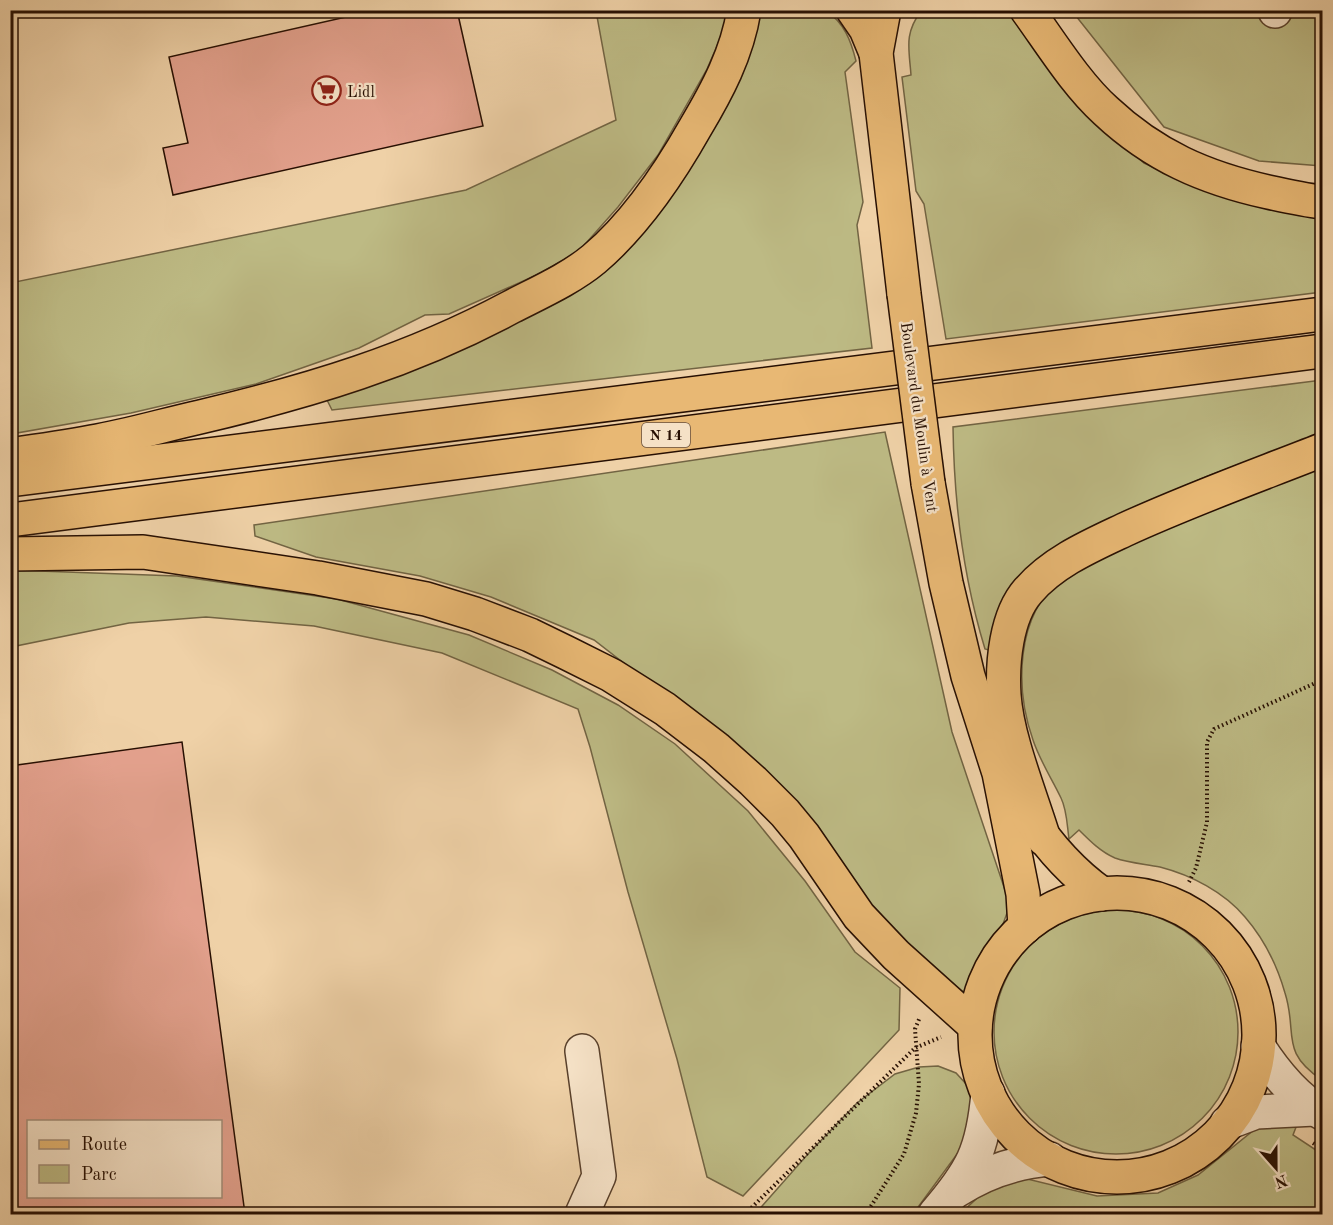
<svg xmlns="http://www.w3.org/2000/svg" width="1333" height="1225" font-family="'Old Standard TT',serif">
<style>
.green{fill:#bdba84;stroke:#726443;stroke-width:1.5}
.building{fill:#e3a18d;stroke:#270f02;stroke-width:1.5;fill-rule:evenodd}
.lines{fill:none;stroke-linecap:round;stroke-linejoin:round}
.minor-casing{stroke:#59402b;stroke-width:36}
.major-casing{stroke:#270f02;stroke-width:36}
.highway-casing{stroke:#270f02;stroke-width:36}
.path{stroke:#270f02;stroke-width:4;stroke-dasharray:1.5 3;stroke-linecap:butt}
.minor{stroke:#f5e1c6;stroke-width:33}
.major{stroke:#e8b874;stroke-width:33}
.highway{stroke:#e8b874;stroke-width:33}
.major-bridge-casing{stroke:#270f02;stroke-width:36;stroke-linecap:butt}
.major-bridge{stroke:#e8b874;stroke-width:33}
.labels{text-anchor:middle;stroke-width:4.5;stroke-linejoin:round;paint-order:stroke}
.shield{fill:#f5e1c6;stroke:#654e3d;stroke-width:1.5}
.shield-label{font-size:15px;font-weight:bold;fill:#270f02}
.poi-label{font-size:16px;fill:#270f02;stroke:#f5e1c6;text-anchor:start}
.street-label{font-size:16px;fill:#270f02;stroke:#f5e1c6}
</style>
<rect width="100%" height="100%" fill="#efd1a7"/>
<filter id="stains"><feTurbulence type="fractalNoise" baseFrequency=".00333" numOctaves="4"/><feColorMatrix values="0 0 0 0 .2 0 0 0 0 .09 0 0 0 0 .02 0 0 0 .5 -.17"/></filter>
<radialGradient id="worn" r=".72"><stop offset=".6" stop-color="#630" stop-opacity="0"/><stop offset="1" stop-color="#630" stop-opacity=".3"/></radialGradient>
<g class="green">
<polygon points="1263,10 1265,17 1322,11 1322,166 1259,161 1164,127 1072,11"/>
<polygon points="596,11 729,11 723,32 707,69 658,155 618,207 579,251 539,274 449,314 425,315 359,348 256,384 131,413 11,434 10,283 466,190 616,120"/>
<path d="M756 11H826C844 22 851 41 856 61L845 72 863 202 857 225 872 348 332 410 325 396 568 295Z"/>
<path d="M921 11H1010L1077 93 1106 127 1144 163 1182 180 1322 212V292L946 339 924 204 916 191 902 77 911 75C909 48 904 34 921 11Z"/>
<path d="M1322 380V433L1208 476 1123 512 1073 538 992 651 985 649C963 577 954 502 953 427Z"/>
<polygon points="885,432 952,732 1010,905 1003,924 977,963 966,994 907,949 869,907 824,838 795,800 751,762 594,640 491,597 420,576 316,557 255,536 254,525"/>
<path d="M1322 463V1080C1279 1051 1298 1034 1285 993 1277 965 1264 939 1245 917 1224 892 1191 875 1160 867 1145 864 1129 863 1115 858 1101 852 1090 841 1079 830L1069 839C1067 825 1067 810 1061 798 1052 779 1040 761 1033 740 1015 689 1015 615 1062 579 1071 571 1083 565 1093 559Z"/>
<polygon points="11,570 177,576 337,599 469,635 552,670 618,705 675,744 748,811 805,881 855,952 900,988 899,1030 743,1196 707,1177 677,1059 628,892 590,747 578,709 442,653 314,626 206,617 129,623 11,647"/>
<circle cx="1116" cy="1032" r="122"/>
<polygon points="938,1066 956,1073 967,1085 972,1100 966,1142 913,1214 755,1214 808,1154 857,1103 895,1074 919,1067"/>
<polygon points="1298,1122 1293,1135 1322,1154 1322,1214 960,1214 987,1189 1015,1176 1097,1196 1158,1193 1198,1175 1259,1126"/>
</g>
<g class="building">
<polygon points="377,10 457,10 483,126 173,195 163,148 188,143 169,57"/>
<path d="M182 742 245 1214H10V766ZM28 1122H220V1196H28Z"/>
</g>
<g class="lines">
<defs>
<g id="minor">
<polyline points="1275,10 1275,11"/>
<path d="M1258 1046C1274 1071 1296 1098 1322 1113"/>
<polyline points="1227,1123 1256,1112 1315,1109"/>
<path d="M956 1191C985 1172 1014 1162 1050 1159"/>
<polyline points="582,1214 599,1176 582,1051"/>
<path d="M935 1214C972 1171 983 1151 988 1093"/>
</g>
<g id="major">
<polyline points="853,10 866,29 876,53"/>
<polyline points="884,10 876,53 904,294"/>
<polyline points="928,483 946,583 968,676 999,773 1023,894 1025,927"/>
<path d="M1028 815C1049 847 1071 872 1102 894"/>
<circle cx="1117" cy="1035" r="142"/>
</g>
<g id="highway">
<path d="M1027 10C1051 43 1076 84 1106 111 1154 156 1205 178 1268 192 1286 196 1304 200 1322 202"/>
<path d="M10 455C38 451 65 447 92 442 128 436 164 425 200 417 310 391 410 361 511 307 538 293 570 279 594 259 634 225 669 174 695 128 717 91 737 54 744 10"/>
<polyline points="10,480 1322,314"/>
<polyline points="10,520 1322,351"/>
<polyline points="10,554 143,552 318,578 426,599 475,614 530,635 567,653 611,675 665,709 716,748 753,781 785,813 804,836 859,916 896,955 975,1026"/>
<path d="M1044 839C1031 796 1007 739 1004 695 1002 663 1006 616 1028 591 1053 562 1090 546 1124 530 1189 500 1256 476 1322 450"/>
</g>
</defs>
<use href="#minor" class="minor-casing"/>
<use href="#major" class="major-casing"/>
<use href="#highway" class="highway-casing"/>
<g class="path">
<polyline points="1189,882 1196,868 1207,822 1207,742 1214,729 1322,680"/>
<polyline points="1313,1143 1322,1149"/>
<polyline points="745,1214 915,1048 941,1037"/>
<polyline points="866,1214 904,1154 916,1113 919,1084 915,1029 920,1017"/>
</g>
<use href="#minor" class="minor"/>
<use href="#major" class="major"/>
<use href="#highway" class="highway"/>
<defs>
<polyline id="major-bridge" points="904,294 928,483"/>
</defs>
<use href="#major-bridge" class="major-bridge-casing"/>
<use href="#major-bridge" class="major-bridge"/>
</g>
<defs>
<symbol id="supermarket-ring" viewBox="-11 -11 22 22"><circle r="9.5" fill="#f5e1c6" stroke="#8f2418" stroke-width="1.5"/><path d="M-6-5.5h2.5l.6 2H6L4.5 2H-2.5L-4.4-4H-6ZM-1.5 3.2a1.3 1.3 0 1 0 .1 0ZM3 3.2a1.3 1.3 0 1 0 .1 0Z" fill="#8f2418"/></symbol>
</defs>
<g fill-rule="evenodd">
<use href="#supermarket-ring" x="310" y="74" width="33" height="33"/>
</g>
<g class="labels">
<rect class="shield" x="642" y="423" width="48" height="24" rx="4.5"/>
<g class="shield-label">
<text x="666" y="440">N 14</text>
</g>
<g class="poi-label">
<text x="347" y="97">Lidl</text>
</g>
<g class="street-label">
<text transform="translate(920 417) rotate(82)" y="6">Boulevard du Moulin à Vent</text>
</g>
</g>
<rect width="1333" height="1225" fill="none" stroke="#efd1a7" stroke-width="36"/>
<rect x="12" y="12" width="1309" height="1201" fill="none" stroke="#270f02" stroke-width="3"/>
<rect x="18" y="18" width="1297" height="1189" fill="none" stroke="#270f02" stroke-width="1.5"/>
<rect x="27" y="1120" width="195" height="78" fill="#f5e1c6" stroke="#a38d78" stroke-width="1.5"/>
<rect x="39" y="1140" width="30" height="9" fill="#e8b874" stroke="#a38d78" stroke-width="1.5"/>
<text x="81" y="1150" font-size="18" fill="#270f02">Route</text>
<rect x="39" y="1165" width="30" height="18" fill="#bdba84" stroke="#a38d78" stroke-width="1.5"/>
<text x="81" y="1180" font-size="18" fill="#270f02">Parc</text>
<g transform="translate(1276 1168) rotate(159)" stroke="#f5e1c6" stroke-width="4.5" paint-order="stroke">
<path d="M0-4.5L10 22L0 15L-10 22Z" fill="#270f02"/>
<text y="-9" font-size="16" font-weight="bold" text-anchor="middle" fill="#270f02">N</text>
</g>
<rect width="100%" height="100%" filter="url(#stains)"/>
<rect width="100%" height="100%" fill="url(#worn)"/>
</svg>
